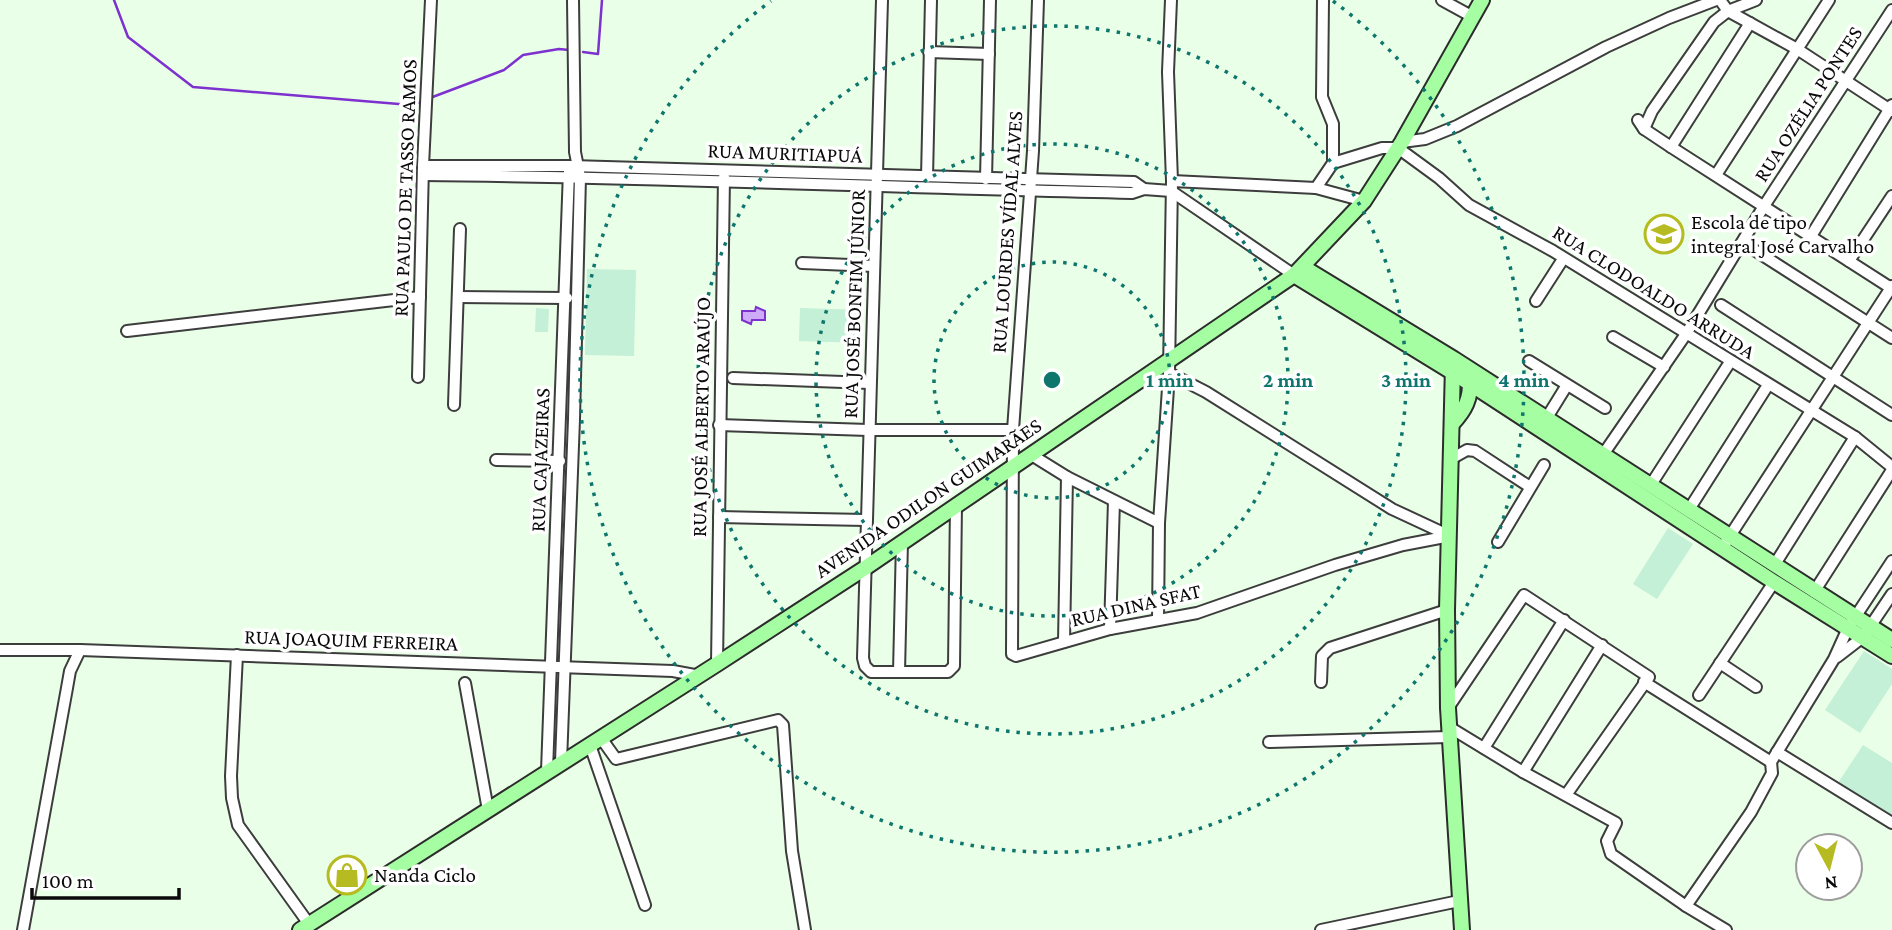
<svg xmlns="http://www.w3.org/2000/svg" width="1892" height="930" font-family="'Crimson Pro',serif">
<style>
.pitch{fill:#c3f0d6}
.water{fill:#ceabf7;stroke:#7d31cf;stroke-width:2}
.lines{fill:none;stroke-linecap:round;stroke-linejoin:round}
.stream{stroke:#7d31cf;stroke-width:2.5}
.street-casing{stroke:#3d3d3d;stroke-width:14}
.secondary-casing{stroke:#2c2c2c;stroke-width:18}
.street{stroke:#fff;stroke-width:10}
.secondary{stroke:#a5ffa2;stroke-width:14}
.ring{fill:none;stroke:#0f766e;stroke-width:3.5;stroke-dasharray:3.5 7}
.labels{text-anchor:middle;stroke-width:7;stroke-linejoin:round;paint-order:stroke}
.street-label{font-size:21px;fill:#0a0a0a;stroke:#fff}
.poi-label{font-size:21px;fill:#0a0a0a;stroke:#fff;text-anchor:start}
.centre{fill:#0f766e;stroke:#fff;stroke-width:3.5}
.ring-label{font-size:21px;text-anchor:middle;font-weight:bold;fill:#0f766e;stroke:#fff;stroke-width:7;stroke-linejoin:round;paint-order:stroke}
</style>
<rect width="100%" height="100%" fill="#eaffe7"/>
<g class="pitch">
<polygon points="587,269 636,270 634,356 585,355"/>
<polygon points="536,308 549,309 548,332 535,332"/>
<polygon points="800,308 862,310 861,343 799,341"/>
<polygon points="1668,528 1693,544 1657,599 1633,584"/>
<polygon points="1864,651 1892,669 1892,684 1860,733 1825,710"/>
<polygon points="1863,745 1892,763 1892,817 1838,783"/>
</g>
<polygon class="water" points="756,307 765,311 765,320 752,320 751,324 742,320 742,311 755,311"/>
<g class="lines">
<g class="stream">
<polyline points="114,0 128,37 193,87 411,105 421,102"/>
<polyline points="583,52 598,54 602,0"/>
<polyline points="430,98 504,70 523,55 559,49 569,50"/>
</g>
<defs>
<g id="street">
<polyline points="882,0 863,658 865,666 871,672 948,672 954,666 956,504"/>
<polyline points="1038,0 1033,151 1013,430 1012,654 1016,656 1110,629 1197,613 1335,565 1403,545 1450,536"/>
<polyline points="1442,0 1473,17"/>
<polyline points="1720,0 1728,11 1797,49 1892,111"/>
<polyline points="929,52 989,54"/>
<polyline points="1638,120 1644,129 1671,147 1891,288"/>
<polyline points="1644,129 1652,111 1714,22 1728,11 1756,0"/>
<polyline points="1402,142 1425,139 1457,126 1606,47 1669,18 1716,0"/>
<polyline points="1671,147 1750,23"/>
<polyline points="1333,163 1382,148 1398,148 1439,178 1469,205 1553,251 1855,437 1892,467"/>
<polyline points="423,166 571,166 1134,182 1144,189"/>
<path d="M423 175C659 177 896 188 1132 193L1144 189 1171 191 1294 275"/>
<polyline points="1716,175 1829,0"/>
<polyline points="927,177 931,0"/>
<polyline points="986,179 990,0"/>
<polyline points="1172,181 1316,188 1364,201"/>
<polyline points="1316,188 1333,163 1333,124 1322,97 1323,0"/>
<polyline points="1811,236 1892,105"/>
<polyline points="1756,251 1892,338"/>
<polyline points="1849,261 1892,196"/>
<polyline points="802,263 874,266"/>
<polyline points="458,297 567,298"/>
<polyline points="1536,301 1563,259"/>
<polyline points="1721,305 1892,415"/>
<polyline points="127,331 420,297"/>
<polyline points="1613,337 1664,367"/>
<polyline points="1529,361 1605,408"/>
<polyline points="1169,373 1206,392 1392,509 1450,536"/>
<polyline points="418,377 423,166 431,0"/>
<polyline points="733,378 870,383"/>
<polyline points="454,405 460,229"/>
<polyline points="1546,419 1567,385"/>
<polyline points="719,425 868,430 1013,430"/>
<polyline points="1030,454 1067,477 1159,523"/>
<polyline points="1451,459 1467,450 1475,451 1530,487"/>
<polyline points="1600,459 1686,334 1764,206 1892,10"/>
<polyline points="496,460 560,461"/>
<polyline points="1650,486 1730,362"/>
<polyline points="1688,511 1768,385"/>
<polyline points="719,517 866,520"/>
<polyline points="1498,542 1544,465"/>
<polyline points="1726,542 1892,286"/>
<polyline points="1775,564 1855,437"/>
<polyline points="1814,592 1892,470"/>
<polyline points="1158,619 1159,523 1169,373 1172,181 1168,72 1171,0"/>
<polyline points="1110,629 1114,501"/>
<polyline points="1064,642 1067,477"/>
<polyline points="0,650 80,650 673,671 700,676"/>
<polyline points="237,655 231,776 232,798 238,825 309,924"/>
<polyline points="1837,657 1863,637 1892,594"/>
<polyline points="1720,663 1756,687"/>
<polyline points="717,664 724,177"/>
<polyline points="899,672 902,541"/>
<polyline points="1321,682 1322,656 1330,648 1447,610"/>
<polyline points="1644,682 1771,762"/>
<polyline points="465,683 488,810"/>
<polyline points="1699,695 1774,582"/>
<polyline points="1448,708 1524,595 1649,677 1566,795"/>
<polyline points="1449,727 1523,772 1616,823 1607,841 1611,854 1686,906 1726,930"/>
<polyline points="601,738 616,759 778,720 783,725 792,851 805,930"/>
<polyline points="1269,742 1449,737"/>
<polyline points="590,745 645,905"/>
<polyline points="1484,748 1564,620"/>
<polyline points="1777,752 1892,823"/>
<polyline points="561,762 574,419 580,177 575,152 573,0"/>
<polyline points="547,771 569,171"/>
<polyline points="1523,772 1602,645"/>
<polyline points="1686,906 1751,812 1772,773 1771,762 1834,659 1848,628 1892,561"/>
<polyline points="23,930 67,688 70,671 80,650"/>
<polyline points="1321,930 1459,901"/>
</g>
<g id="secondary">
<polyline points="1303,267 1454,359 1892,640"/>
<polyline points="1294,275 1452,372 1774,582 1892,656"/>
<polyline points="1453,365 1447,610 1448,708 1462,930"/>
<path d="M1452 424C1465 410 1471 399 1470 379"/>
<polyline points="300,930 717,664 865,568 1294,275 1364,201 1402,142 1482,0"/>
</g>
</defs>
<use href="#street" class="street-casing"/>
<use href="#secondary" class="secondary-casing"/>
<use href="#street" class="street"/>
<use href="#secondary" class="secondary"/>
</g>
<g class="ring">
<circle cx="1052" cy="380" r="118"/>
<circle cx="1052" cy="380" r="236"/>
<circle cx="1052" cy="380" r="354"/>
<path d="M1333 1A472 472 0 1 1 771 1"/>
</g>
<defs>
<symbol id="school-ring" viewBox="-11 -11 22 22"><circle r="9.5" fill="#fff" stroke="#b6bb21" stroke-width="1.5"/><path d="M0-5L7-2L0 1L-7-2ZM-4 1L0 2.5L4 1V4Q0 6-4 4Z" fill="#b6bb21"/></symbol>
<symbol id="shop-ring" viewBox="-11 -11 22 22"><circle r="9.5" fill="#fff" stroke="#b6bb21" stroke-width="1.5"/><path d="M-5-2.5h2.3a2.7 3.5 0 0 1 5.4 0H5L5.5 6h-11ZM-1.5-2.5h3a1.5 2.3 0 0 0-3 0Z" fill="#b6bb21"/></symbol>
</defs>
<g fill-rule="evenodd">
<use href="#school-ring" x="1642" y="212" width="44" height="44"/>
<use href="#shop-ring" x="325" y="853" width="44" height="44"/>
</g>
<g class="labels">
<g class="street-label">
<text transform="translate(1808 104) rotate(-57)" y="7">RUA OZÉLIA PONTES</text>
<text transform="translate(785 153) rotate(2)" y="7">RUA MURITIAPUÁ</text>
<text transform="translate(405 188) rotate(-88)" y="7">RUA PAULO DE TASSO RAMOS</text>
<text transform="translate(1007 232) rotate(-86)" y="7">RUA LOURDES VÍDAL ALVES</text>
<text transform="translate(1654 292) rotate(32)" y="7">RUA CLODOALDO ARRUDA</text>
<text transform="translate(854 304) rotate(-88)" y="7">RUA JOSÉ BONFIM JÚNIOR</text>
<text transform="translate(701 417) rotate(-89)" y="7">RUA JOSÉ ALBERTO ARAÚJO</text>
<text transform="translate(540 460) rotate(-88)" y="7">RUA CAJAZEIRAS</text>
<text transform="translate(928 498) rotate(-34)" y="7">AVENIDA ODILON GUIMARÃES</text>
<text transform="translate(1136 605) rotate(-13)" y="7">RUA DINA SFAT</text>
<text transform="translate(351 640) rotate(2)" y="7">RUA JOAQUIM FERREIRA</text>
</g>
<g class="poi-label">
<text x="1691" y="229">Escola de tipo<tspan x="1691" dy="24">integral José Carvalho</tspan></text>
<text x="374" y="882">Nanda Ciclo</text>
</g>
</g>
<circle cx="1052" cy="380" r="10" class="centre"/>
<g class="ring-label">
<text x="1170" y="387">1 min</text>
<text x="1288" y="387">2 min</text>
<text x="1406" y="387">3 min</text>
<text x="1524" y="387">4 min</text>
</g>
<g transform="translate(1829 867) rotate(173)"><circle r="33" fill="#ffffff" stroke="#9d9d9d" stroke-width="2"/>
<path d="M0-5L12 26L0 18L-12 26Z" fill="#b6bb21"/>
<text y="-10" font-size="19" font-weight="bold" text-anchor="middle" fill="#0a0a0a">N</text>
</g>
<path d="M32 888v10h147v-10" fill="none" stroke="#0a0a0a" stroke-width="3.5"/>
<text x="42" y="888" font-size="21" fill="#0a0a0a" stroke="#ffffff" stroke-width="5" paint-order="stroke">100 m</text>
</svg>
